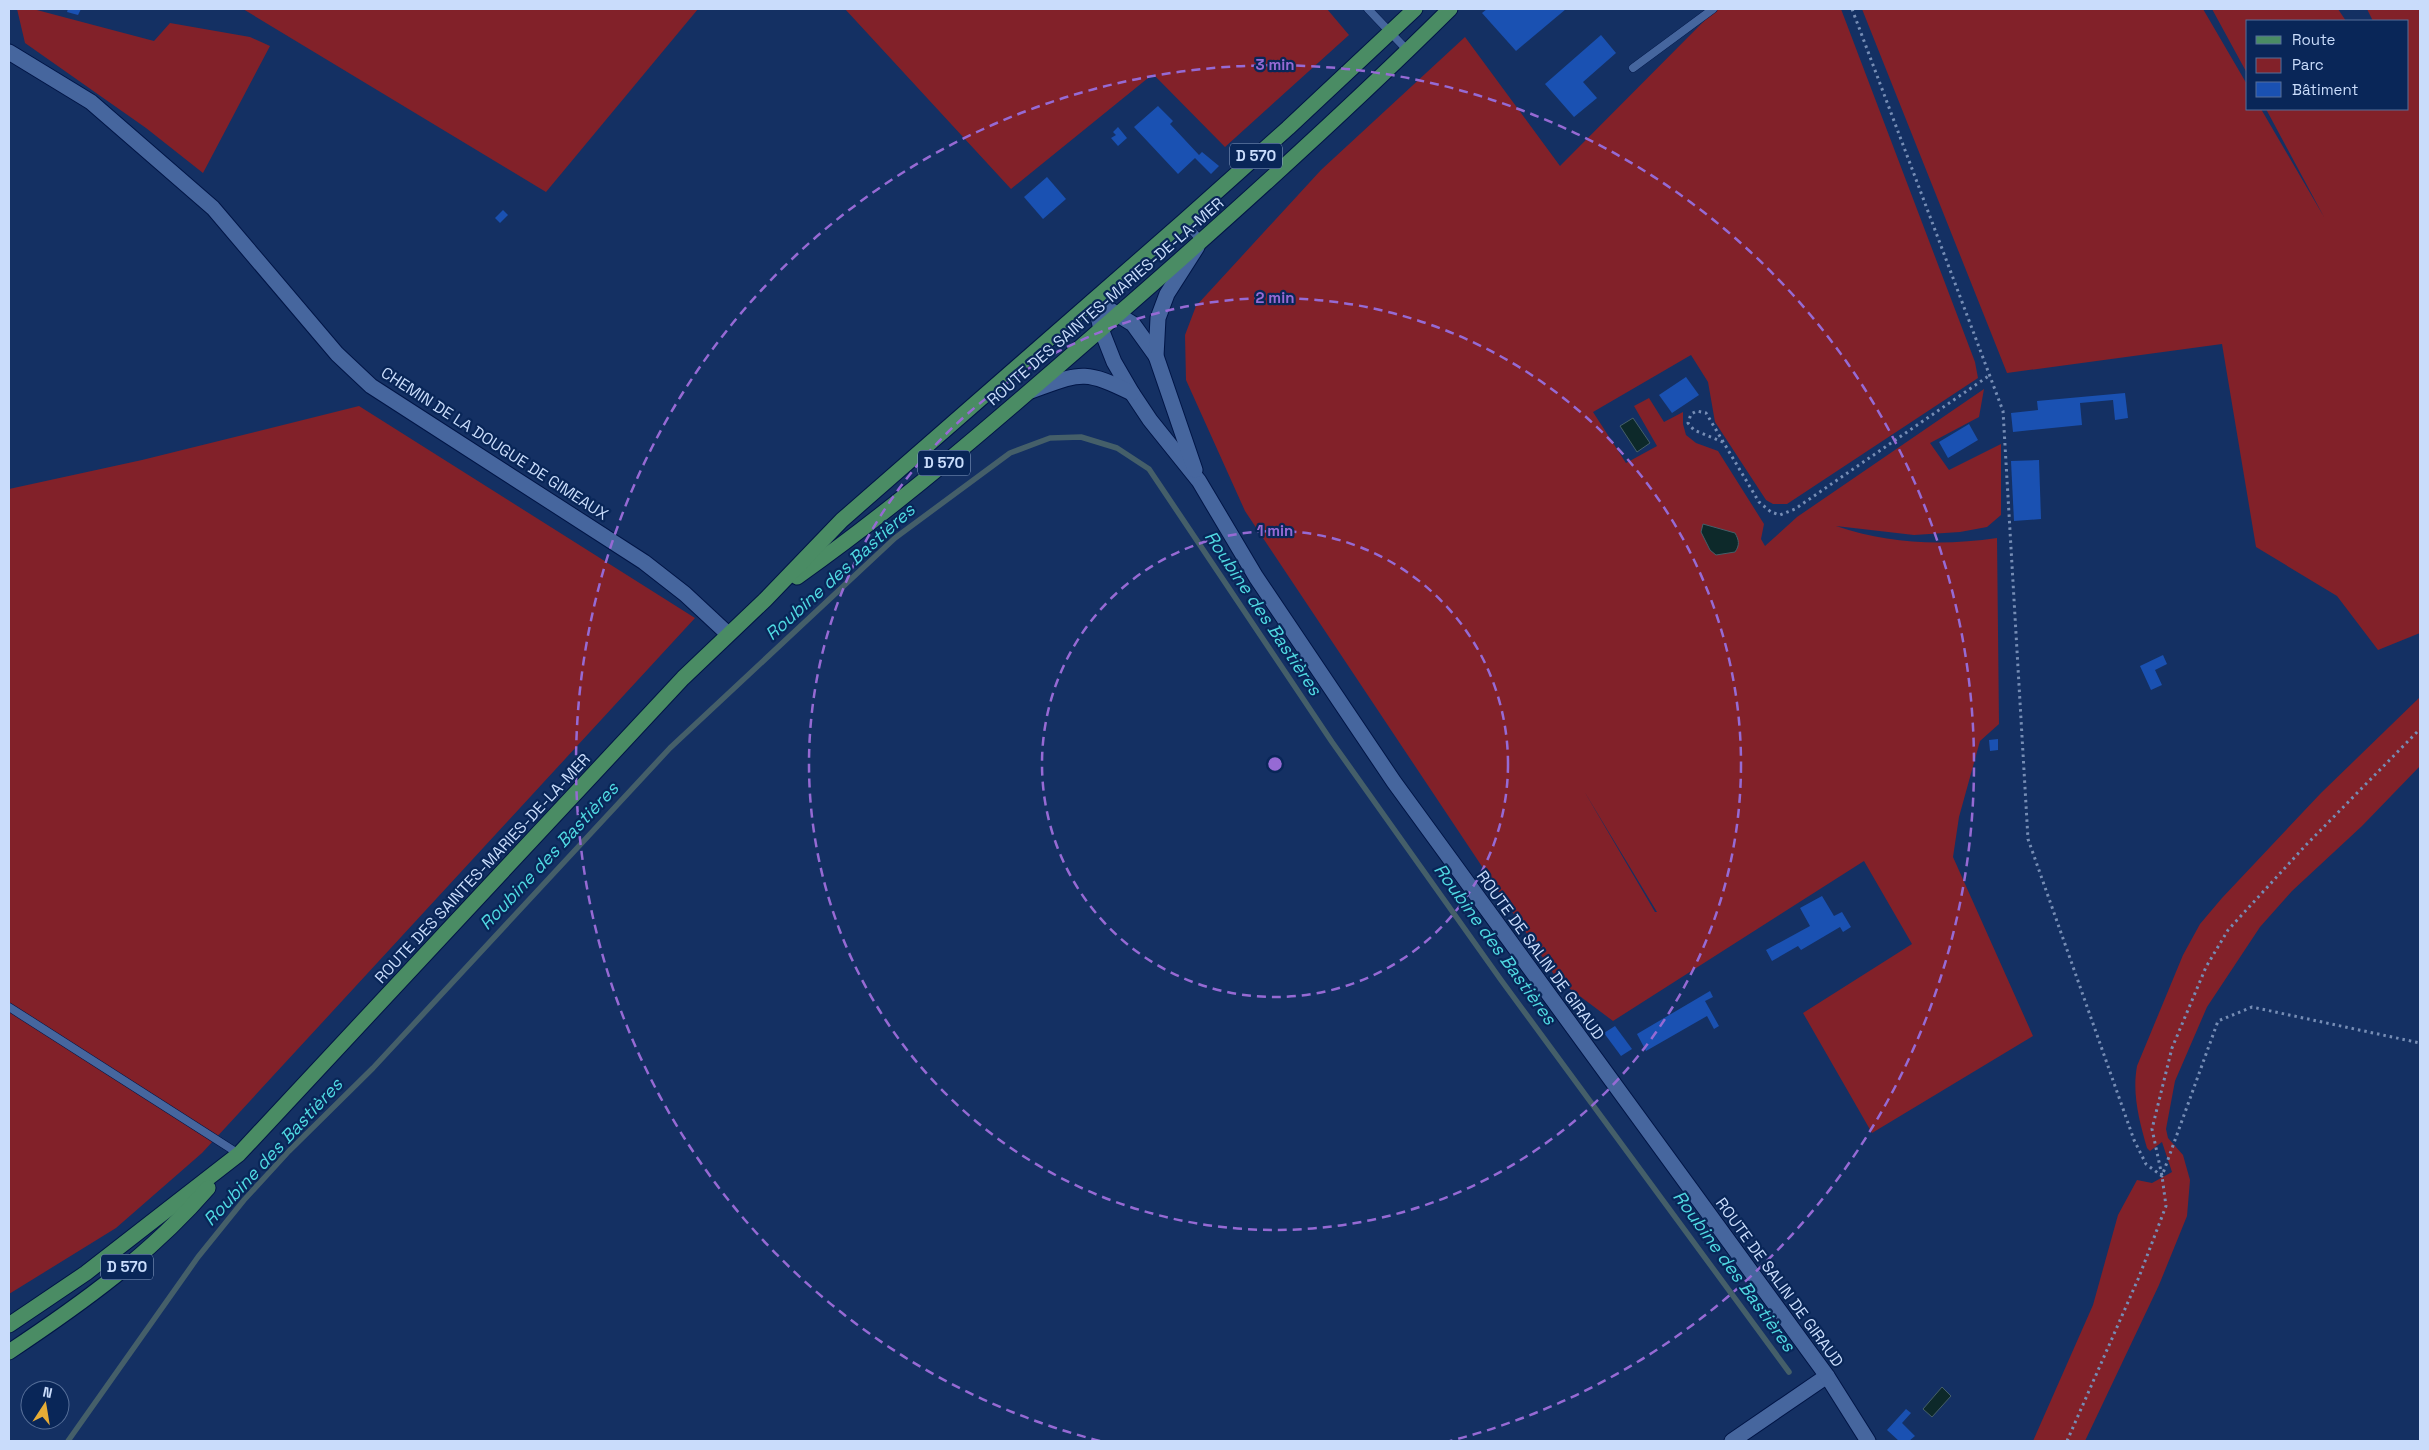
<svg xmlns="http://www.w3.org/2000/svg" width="2429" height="1450" font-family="'Space Grotesk',sans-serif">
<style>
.green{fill:#822129;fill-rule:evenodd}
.water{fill:#0d292a;stroke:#455f69}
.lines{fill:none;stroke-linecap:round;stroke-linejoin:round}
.stream{stroke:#455f69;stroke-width:5.5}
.building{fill:#1a51b2}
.lane-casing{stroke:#001546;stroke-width:9}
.street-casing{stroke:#001546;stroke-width:17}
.secondary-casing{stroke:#001546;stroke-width:17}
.primary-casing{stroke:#001546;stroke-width:17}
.path{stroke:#768db5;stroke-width:3;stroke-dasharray:2.5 4;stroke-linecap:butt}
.lane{stroke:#46669e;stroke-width:8}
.street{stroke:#46669e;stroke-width:15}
.secondary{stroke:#46669e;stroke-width:15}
.primary{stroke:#4a8c64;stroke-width:15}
.ring{fill:none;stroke:#966ad4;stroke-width:2.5;stroke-dasharray:9 6}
.labels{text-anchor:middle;stroke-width:4.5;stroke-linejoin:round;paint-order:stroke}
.shield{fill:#092658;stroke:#8fa5ca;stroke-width:1}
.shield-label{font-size:15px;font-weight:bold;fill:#c9dcfb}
.street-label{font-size:16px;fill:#c9dcfb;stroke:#092658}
.water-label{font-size:18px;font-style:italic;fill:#50d9e2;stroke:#092658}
.centre{fill:#966ad4;stroke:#092658;stroke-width:2.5}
.ring-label{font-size:15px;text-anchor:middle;font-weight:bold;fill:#966ad4;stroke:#092658;stroke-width:4.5;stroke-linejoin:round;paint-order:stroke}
</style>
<rect width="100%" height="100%" fill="#143063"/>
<g class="green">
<polygon points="17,9 33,9 154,41 170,23 250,37 270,46 203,173 146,128 25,43"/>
<polygon points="243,9 698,9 546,192"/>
<polygon points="845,9 1327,9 1349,35 1225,147 1153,74 1011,189"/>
<path d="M1716 9H1841L1975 362 1978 378 1787 504H1773L1766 500 1715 422 1708 382 1691 355 1593 412 1626 463 1657 446 1634 406 1649 398 1664 422 1683 412V424L1686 435 1696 443 1718 451 1764 524 1761 539 1765 546 1797 517 1984 389 1979 417 1930 443 1949 470 2001 444V515L1987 527 1960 532 1914 535 1836 526C1889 544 1942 546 1997 538L1999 724 1980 741 1959 817 1953 857 2033 1036 1872 1133 1803 1013 1912 944 1864 861 1613 1021 1557 979 1245 511 1186 380 1185 335 1196 306 1321 170 1465 37 1560 166ZM1584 791 1657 912H1655Z"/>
<polygon points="1862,9 2203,9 2248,86 2248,109 2261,109 2324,217 2266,109 2408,109 2408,21 2373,21 2367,9 2420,9 2420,633 2378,650 2337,596 2256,547 2222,344 2007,373"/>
<polygon points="2212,9 2338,9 2346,21 2248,21 2248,75"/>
<polygon points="359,406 695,618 202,1153 116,1228 9,1294 9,489 142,460"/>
<path d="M2420 697V766L2362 826 2292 891 2260 927 2207 1007 2175 1081 2166 1129 2168 1138 2183 1155 2190 1180 2187 1216 2159 1285 2085 1441H2033L2093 1305 2118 1215 2137 1180 2152 1183 2172 1172 2162 1142 2150 1151 2147 1148C2139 1120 2132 1094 2137 1066L2183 955 2200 924 2222 898 2321 793Z"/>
</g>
<g class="water">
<polygon points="1633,418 1650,443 1637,452 1620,426"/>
<path d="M1703 524 1735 533C1739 540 1740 545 1735 552L1716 555 1710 550 1701 532Z"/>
<polygon points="1942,1387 1951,1396 1932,1417 1923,1409"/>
</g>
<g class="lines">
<polyline class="stream" points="68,1441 198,1257 244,1200 289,1151 373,1068 670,748 895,538 1010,453 1050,438 1081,437 1117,448 1149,469 1332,742 1501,980 1789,1372"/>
</g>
<g class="building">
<polygon points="68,9 81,9 78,15 67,12"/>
<polygon points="1487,9 1566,9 1516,51 1482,13"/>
<polygon points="1601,35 1616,53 1583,82 1597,98 1574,117 1545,84"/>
<polygon points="1158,106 1173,121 1170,124 1199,155 1202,152 1219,166 1211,174 1195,158 1178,174 1134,127"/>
<polygon points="1118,127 1127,138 1118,146 1111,138 1116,135 1113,132"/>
<polygon points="1047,177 1066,199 1043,219 1024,197"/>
<polygon points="503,210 508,215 500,223 495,218"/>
<polygon points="1686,377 1699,395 1672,413 1659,395"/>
<polygon points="2125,393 2128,418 2115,420 2113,400 2080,403 2082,425 2013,432 2011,413 2038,410 2037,401"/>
<polygon points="1969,424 1978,440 1948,458 1939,442"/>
<polygon points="2039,460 2041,519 2014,521 2011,461"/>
<polygon points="2163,655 2167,664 2155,670 2162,685 2151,690 2140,666"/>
<polygon points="1998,739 1998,750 1990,751 1989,740"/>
<polygon points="1822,896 1834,916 1842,912 1851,927 1843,932 1840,927 1801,950 1798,946 1772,961 1766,950 1810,926 1800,908"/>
<polygon points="1710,991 1713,997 1705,1001 1719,1026 1714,1029 1707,1016 1646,1051 1637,1034"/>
<polygon points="1615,1026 1632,1049 1621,1056 1604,1033"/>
<polygon points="1906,1409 1911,1413 1902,1423 1915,1436 1909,1441 1899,1441 1887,1430"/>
</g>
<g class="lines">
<defs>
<g id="lane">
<polyline points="1368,9 1408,51"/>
<polyline points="1633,68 1713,9"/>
<polyline points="1184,221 1201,241"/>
<polyline points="9,1007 239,1154"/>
</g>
<g id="street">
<polyline points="9,52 91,102 213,208 337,354 371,386 644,562 685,594 728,634"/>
<polyline points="1732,1441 1827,1376"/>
</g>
<g id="secondary">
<polyline points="1094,300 1101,329 1114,362 1132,393 1150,420 1199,481 1256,577 1394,782 1827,1376 1868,1441"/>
<polyline points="1094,300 1133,324 1156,356"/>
<path d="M1031 391C1081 373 1083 369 1132 393"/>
<polyline points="1195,470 1156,356 1158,318 1167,294 1197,247"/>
</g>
<g id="primary">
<path d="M797 577C906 500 1006 412 1107 324 1224 222 1340 118 1450 9"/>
<polyline points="9,1325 86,1273 239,1154 683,678 765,600 842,520 1184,221 1288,128 1415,9"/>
<path d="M9 1352C81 1304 151 1254 208 1188"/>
</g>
</defs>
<use href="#lane" class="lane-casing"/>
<use href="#street" class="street-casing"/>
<use href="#secondary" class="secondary-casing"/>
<use href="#primary" class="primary-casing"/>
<g class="path">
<polyline points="1852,9 2003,411 2028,839 2134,1140 2146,1164 2162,1176 2218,1021 2252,1007 2420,1043"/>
<polyline points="1723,442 1694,430 1688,423 1691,414 1697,411 1706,413 1759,502 1771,512 1780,515 1795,509 1990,375"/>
<polyline points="2067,1441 2139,1277 2166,1206 2162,1176 2152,1129 2172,1048 2206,967 2228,930 2306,845 2420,729"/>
</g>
<use href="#lane" class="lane"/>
<use href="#street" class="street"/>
<use href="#secondary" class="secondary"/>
<use href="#primary" class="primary"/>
</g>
<g class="ring">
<circle cx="1275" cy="764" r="233"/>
<circle cx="1275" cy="764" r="466"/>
<path d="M1100 1441A699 699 0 1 1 1450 1441"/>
</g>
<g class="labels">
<g class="shield">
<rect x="1230" y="143.5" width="52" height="25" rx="4"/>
<rect x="918" y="450.5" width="52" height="25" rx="4"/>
<rect x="101" y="1254.5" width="52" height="25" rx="4"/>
</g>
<g class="shield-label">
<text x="1256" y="161">D 570</text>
<text x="944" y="468">D 570</text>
<text x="127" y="1272">D 570</text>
</g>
<g class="street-label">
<text transform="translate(1105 301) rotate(-41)" y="6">ROUTE DES SAINTES-MARIES-DE-LA-MER</text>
<text transform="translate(495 443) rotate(33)" y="6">CHEMIN DE LA DOUGUE DE GIMEAUX</text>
<text transform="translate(482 868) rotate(-47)" y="6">ROUTE DES SAINTES-MARIES-DE-LA-MER</text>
<text transform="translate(1541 955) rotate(54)" y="6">ROUTE DE SALIN DE GIRAUD</text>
<text transform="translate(1780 1282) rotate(54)" y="6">ROUTE DE SALIN DE GIRAUD</text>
</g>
<g class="water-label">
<text transform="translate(840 572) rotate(-42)" y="6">Roubine des Bastières</text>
<text transform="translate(1263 613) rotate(56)" y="6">Roubine des Bastières</text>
<text transform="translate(549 856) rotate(-47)" y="6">Roubine des Bastières</text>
<text transform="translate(1495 944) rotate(54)" y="6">Roubine des Bastières</text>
<text transform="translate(273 1152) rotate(-47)" y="6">Roubine des Bastières</text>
<text transform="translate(1734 1271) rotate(54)" y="6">Roubine des Bastières</text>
</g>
</g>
<circle cx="1275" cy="764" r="8" class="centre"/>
<g class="ring-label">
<text x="1275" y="70">3 min</text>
<text x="1275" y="303">2 min</text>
<text x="1275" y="536">1 min</text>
</g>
<rect width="2429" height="1450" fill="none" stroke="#c9dcfb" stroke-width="20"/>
<rect x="2246" y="20" width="162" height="90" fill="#092658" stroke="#566f99"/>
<rect x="2256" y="36" width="25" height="8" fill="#4a8c64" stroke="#566f99"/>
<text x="2292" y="45" font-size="15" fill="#c9dcfb">Route</text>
<rect x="2256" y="58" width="25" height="15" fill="#822129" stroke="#566f99"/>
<text x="2292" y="70" font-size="15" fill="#c9dcfb">Parc</text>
<rect x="2256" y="82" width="25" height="15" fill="#1a51b2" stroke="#566f99"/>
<text x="2292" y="95" font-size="15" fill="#c9dcfb">Bâtiment</text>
<g transform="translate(45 1405) rotate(12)"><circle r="24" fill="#092658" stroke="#566f99"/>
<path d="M0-4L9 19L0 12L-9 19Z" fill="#e6ac36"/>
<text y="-8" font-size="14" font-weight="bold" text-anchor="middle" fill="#c9dcfb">N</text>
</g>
</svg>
